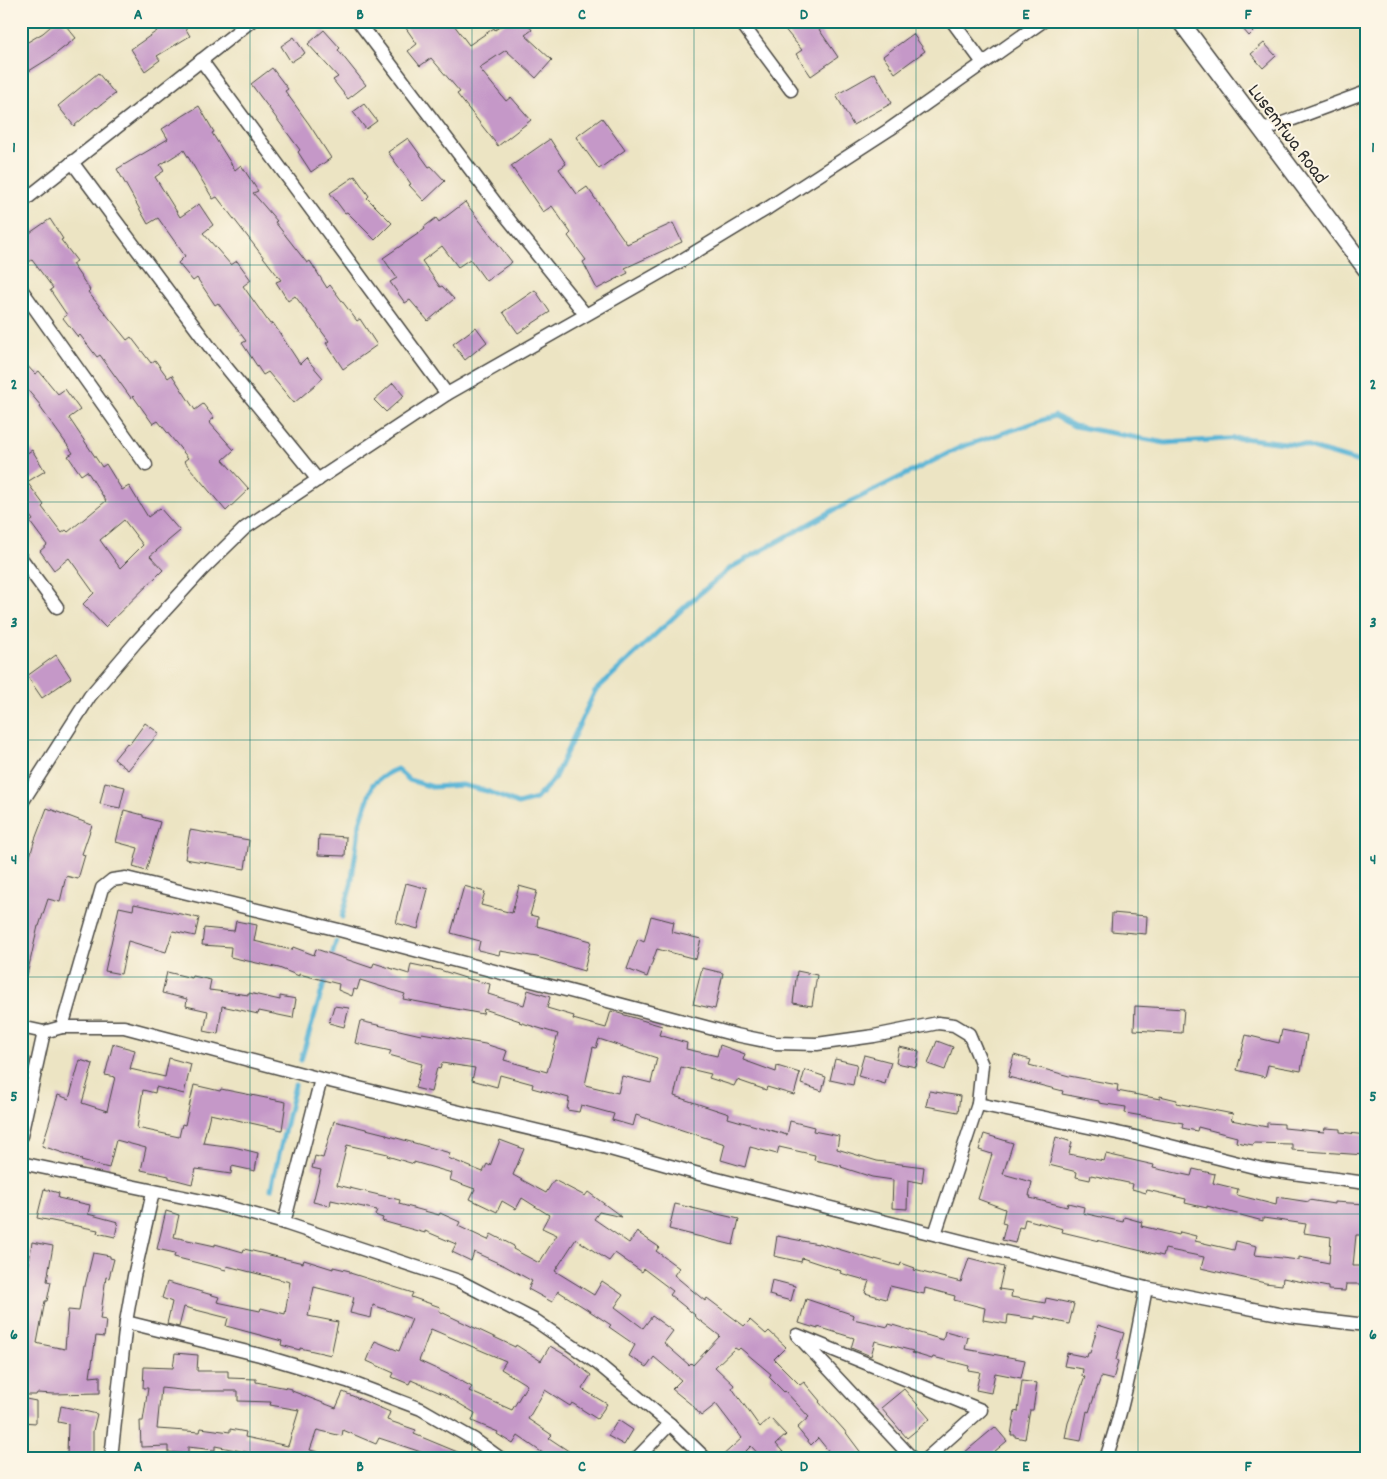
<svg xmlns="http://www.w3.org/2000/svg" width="1387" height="1479" font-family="Dekko,sans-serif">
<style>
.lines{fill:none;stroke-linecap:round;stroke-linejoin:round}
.stream{stroke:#57b3d5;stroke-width:5}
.building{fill:#c598c8;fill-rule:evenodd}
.minor-casing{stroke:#484742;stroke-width:15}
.tertiary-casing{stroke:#484742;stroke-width:19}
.minor{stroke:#fff;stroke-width:12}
.tertiary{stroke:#fff;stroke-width:16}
.grid{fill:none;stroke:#0f766e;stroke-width:1;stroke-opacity:0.55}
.labels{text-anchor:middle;stroke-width:4;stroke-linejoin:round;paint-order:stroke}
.street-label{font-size:20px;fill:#2b2b2b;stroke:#fcf5e5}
.neatline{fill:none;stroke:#0f766e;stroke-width:2}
.grid-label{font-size:16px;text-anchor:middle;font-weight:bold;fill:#0f766e}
</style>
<rect width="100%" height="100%" fill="#fcf5e5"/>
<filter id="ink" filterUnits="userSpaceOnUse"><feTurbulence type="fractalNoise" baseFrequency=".02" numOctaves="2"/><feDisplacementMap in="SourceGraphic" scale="10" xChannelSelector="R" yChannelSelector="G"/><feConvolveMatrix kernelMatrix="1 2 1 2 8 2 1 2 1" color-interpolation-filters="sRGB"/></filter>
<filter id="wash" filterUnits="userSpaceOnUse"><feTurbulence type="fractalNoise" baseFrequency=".0096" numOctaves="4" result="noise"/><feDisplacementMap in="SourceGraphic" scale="20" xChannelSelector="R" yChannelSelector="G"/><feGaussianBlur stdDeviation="1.12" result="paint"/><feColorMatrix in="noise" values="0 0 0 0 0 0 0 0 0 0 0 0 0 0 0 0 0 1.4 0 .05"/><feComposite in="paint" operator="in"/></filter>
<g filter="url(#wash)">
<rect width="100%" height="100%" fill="#ece4c3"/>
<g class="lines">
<g class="stream">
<polyline points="342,917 351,885 360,823 373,784 390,772 397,769 409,780 433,787 462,785 487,791 518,804 536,799 554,779 595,691 691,601 732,567 834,510 961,447 1055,416 1074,426 1165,443 1242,438 1302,445 1366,464"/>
<polyline points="331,959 336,942"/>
<polyline points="301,1060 327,974"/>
<polyline points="271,1189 295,1085"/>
</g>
</g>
<g id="blocks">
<g class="building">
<polygon points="57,21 62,21 76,38 53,56 29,71 21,57 21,46 43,33"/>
<polygon points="151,21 181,21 190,36 157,56 160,60 145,71 131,49 157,31"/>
<polygon points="401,21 451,21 469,45 494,28 495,30 508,21 526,21 532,30 525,35 552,60 536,78 506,50 479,68 506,101 511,97 531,120 498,146 457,94 460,92 431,58 420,66 408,51 417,44"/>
<polygon points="778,21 827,21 818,28 838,57 811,76 796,54 802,50"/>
<polygon points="1236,21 1264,21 1249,36"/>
<polygon points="324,30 340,48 338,50 366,85 348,99 333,80 338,77 308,44"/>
<polygon points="913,34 925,51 895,73 883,56"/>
<polygon points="294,37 305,53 291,62 281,46"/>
<polygon points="1264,43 1276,56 1263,68 1251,54"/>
<polygon points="272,68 288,89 285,91 309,124 331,158 311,172 298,152 300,150 251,84"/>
<polygon points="98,73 115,94 97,108 96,107 74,126 58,106"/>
<polygon points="875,73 892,103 853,125 836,95"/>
<polygon points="364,104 377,121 366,129 353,112"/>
<polygon points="199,106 214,132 212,133 235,170 241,165 258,191 253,193 277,221 275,222 307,263 310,261 327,288 330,285 357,321 360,319 377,345 343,369 326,343 329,341 295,296 288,301 276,282 281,280 217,197 213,199 184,150 160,165 164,171 155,177 180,217 199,204 213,225 203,233 231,265 237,261 251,280 243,286 270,324 273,323 300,364 306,358 323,378 294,403 268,372 263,375 242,343 246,341 218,303 215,305 197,278 193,281 178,263 185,256 158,218 148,224 117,169 168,139 162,129"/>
<polygon points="602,118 625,150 599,169 576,137"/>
<polygon points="408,138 429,167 431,166 445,181 424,201 409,185 411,184 388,152"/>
<polygon points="550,139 566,164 559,169 577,194 587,187 627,244 673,223 682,242 625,268 628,273 597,289 583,262 586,260 568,236 571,233 552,206 543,212 511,166"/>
<polygon points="355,176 369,196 367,198 392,223 375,240 347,212 345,213 330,193"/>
<polygon points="465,202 512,262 486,281 470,259 458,267 442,246 422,261 440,287 442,286 454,299 428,321 410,300 405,303 390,282 397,278 383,258 425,229 424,227 436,218 439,222"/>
<polygon points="50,219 63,239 61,240 77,261 72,264 90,290 88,292 127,340 131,337 151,363 155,360 168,378 172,375 195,410 203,404 214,418 209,422 234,450 223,460 249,489 226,511 184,461 188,458 158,421 153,424 133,396 131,398 100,355 97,357 80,335 78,337 63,318 67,315 50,290 53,288 32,260 21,267 21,239"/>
<polygon points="535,290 550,312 518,333 503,312"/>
<polygon points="476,327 487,342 465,360 453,344"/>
<path d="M21 359 35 374 39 371 58 394 65 389 80 410 69 418 102 467 106 464 122 490 129 486 148 517 160 508 180 531 150 556 163 570 105 627 83 604 94 593 69 558 54 570 40 551 47 545 30 522 33 520 21 504V457L32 450 45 471 27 482 44 505 42 507 62 533 66 530 68 532 106 501 87 471 81 475 68 456 73 453 40 407 41 406 21 382ZM124 520 143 545 120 568 100 540Z"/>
<polygon points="393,383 404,396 386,412 374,400"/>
<polygon points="56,655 71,678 42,698 27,676"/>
<polygon points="145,723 159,733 128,770 114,759 127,743 129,745"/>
<polygon points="105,782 125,787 120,808 100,804"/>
<polygon points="47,808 92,825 82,854 85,855 78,879 66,876 60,902 48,899 39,926 38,926 27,975 21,975 21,870 26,871 34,842"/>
<polygon points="124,810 143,815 143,817 160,822 146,871 133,867 138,848 116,842"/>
<polygon points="190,830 249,840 245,869 185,859"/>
<polygon points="319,835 346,837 345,856 318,855"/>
<polygon points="406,883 428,889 418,929 396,923"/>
<polygon points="464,886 485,892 481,905 512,913 519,886 537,891 530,915 538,917 537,926 591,941 584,971 537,957 500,951 499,955 478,950 480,941 451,933"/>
<polygon points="134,904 199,918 195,936 173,931 166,952 128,941 121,974 105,971 119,907 133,910"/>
<polygon points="1112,913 1147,916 1146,934 1111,931"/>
<polygon points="651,916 674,922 672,932 701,939 696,959 657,949 647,977 627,969 638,939 644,942"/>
<path d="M236 921 257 925 254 941 292 950 293 947 314 955 316 949 372 968 374 963 409 974 411 964 440 970 465 978 490 984 488 994 524 1005 528 990 550 997 547 1008 574 1016 573 1019 606 1028 611 1011 662 1026 659 1035 687 1043 686 1049 717 1056 720 1045 745 1054 743 1060 776 1072 777 1066 800 1073 794 1095 767 1087 766 1090 737 1080 734 1086 709 1078 711 1074 681 1067 674 1096 729 1114 728 1118 787 1135 790 1121 814 1127 813 1131 839 1136 837 1149 877 1161 924 1167 922 1183 908 1180 907 1209 892 1208 893 1180 872 1177 841 1167 842 1166 814 1160 815 1155 779 1147 777 1154 750 1147 745 1167 721 1160 725 1144 636 1115 633 1126 612 1120 614 1114 581 1105 579 1112 567 1110 569 1098 532 1088 533 1084 500 1075 497 1087 472 1080 475 1068 442 1063 440 1069 437 1068 431 1092 415 1088 422 1064 389 1055 391 1051 355 1043 360 1021 421 1035 422 1033 485 1044 507 1051 504 1060 547 1072 558 1034 519 1022 520 1021 484 1009 483 1014 403 999 405 994 360 980 357 990 354 989 352 996 338 990 339 984 299 974V976L279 968 230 957 231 947 202 945 204 928 234 931ZM599 1039 657 1058 651 1083 622 1076 618 1093 585 1085 593 1047 596 1048Z"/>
<polygon points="702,968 723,973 715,1009 693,1004"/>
<polygon points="797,971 817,975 812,1006 793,1003"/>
<polygon points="167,972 192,978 193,976 211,980 209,990 249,995 249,993 280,1000 280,996 296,999 293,1018 259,1011 258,1014 222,1006 218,1034 204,1031 208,1011 186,1006 187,999 162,993"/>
<polygon points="334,1006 349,1008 344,1027 329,1023"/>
<polygon points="1135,1006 1184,1009 1182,1033 1134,1030"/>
<polygon points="1282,1030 1307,1035 1301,1071 1268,1065 1265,1077 1237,1070 1246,1035 1279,1043"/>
<polygon points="937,1041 953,1047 945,1070 928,1064"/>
<polygon points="113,1044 135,1050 130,1069 165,1077 169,1058 191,1064 184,1094 156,1087 155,1093 143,1090 137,1128 179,1137 182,1124 185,1125 194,1085 220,1091 221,1089 286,1102 282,1130 210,1114 203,1143 234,1147 258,1153 255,1171 232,1166 231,1174 196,1169 192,1184 169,1178 169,1176 141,1170 146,1148 116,1140 109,1168 81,1161 82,1159 42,1146 58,1095 69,1099 80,1060 93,1064 82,1103 107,1111 115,1077 105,1075"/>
<polygon points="899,1047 919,1051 916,1067 896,1063"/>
<polygon points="864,1055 891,1062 885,1084 858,1076"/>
<polygon points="1014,1055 1031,1060 1029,1065 1069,1076 1118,1085 1117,1091 1160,1099 1160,1096 1177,1100 1176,1103 1233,1114 1231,1120 1267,1127 1267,1123 1284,1124 1284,1128 1324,1132 1325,1128 1340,1129 1340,1132 1366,1135 1365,1155 1292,1150 1292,1144 1254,1143 1253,1145 1236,1142 1237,1137 1198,1127 1197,1131 1182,1128 1183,1123 1125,1113 1126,1107 1099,1103 1099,1101 1062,1094 1063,1091 1008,1077"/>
<polygon points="835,1059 857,1064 853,1085 830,1080"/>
<polygon points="805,1070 826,1077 822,1091 801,1084"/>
<polygon points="929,1091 960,1096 958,1112 926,1106"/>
<path d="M334 1121 386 1134V1135L450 1153 448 1158 483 1172 487 1164 490 1166 500 1140 524 1149 513 1175 546 1193 554 1180 585 1196 588 1192 622 1217 599 1212 594 1219 629 1243 637 1232 659 1247 656 1251 679 1268 674 1275 705 1301 707 1298 744 1326 750 1320 766 1334 769 1331 786 1347 774 1359 800 1385 804 1382 820 1401 819 1402 844 1430 865 1458H834L818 1438 811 1445 797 1428 809 1417 785 1391 784 1392 769 1377 771 1374 740 1348 738 1350 735 1348 715 1367 734 1385 732 1388 760 1427 770 1418 786 1435 776 1444 788 1458H762L751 1446 739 1458H720L742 1438 716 1404 701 1416 693 1406 672 1389 681 1380 654 1357 647 1367 629 1356 635 1345 609 1327 611 1325 585 1308 558 1291 552 1302 528 1289 532 1281 505 1266 474 1252 471 1261 452 1252 456 1244 425 1231V1233L382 1221 383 1218 375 1215 377 1210 331 1200 330 1206 313 1202 321 1170 312 1168 315 1156 323 1158ZM347 1145 388 1154 387 1156 414 1164V1162L452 1173 450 1180 475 1189 470 1199 497 1212 502 1201 516 1209 522 1198 549 1215 542 1228 557 1235 539 1263 513 1249 514 1246 491 1234 488 1240 458 1226 460 1222 440 1213 439 1215 399 1204 400 1200 337 1185ZM576 1239 609 1261 615 1253 642 1272 644 1269 673 1291 670 1295 695 1315 694 1316 720 1336 693 1365 691 1363 689 1365 664 1343 673 1331 652 1316 643 1328 615 1307 623 1295 602 1281 594 1295 555 1271Z"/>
<polygon points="984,1134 1013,1143 1003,1174 1032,1182 1029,1196 1031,1196 1030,1198 1067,1207 1068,1203 1084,1207 1083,1213 1123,1222 1124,1217 1142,1222 1141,1226 1179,1235 1180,1232 1196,1236 1195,1241 1234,1250 1236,1241 1257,1246 1255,1255 1299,1260 1299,1257 1329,1263 1331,1237 1304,1233 1306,1224 1263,1218 1263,1221 1207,1206 1207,1208 1185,1203 1186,1199 1147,1190 1146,1193 1132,1189 1133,1184 1091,1175 1090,1180 1076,1177 1077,1172 1049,1165 1056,1137 1072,1142 1069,1154 1104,1161 1106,1154 1154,1165 1153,1168 1191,1176 1193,1169 1215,1174 1213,1183 1238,1189 1237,1195 1276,1205 1277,1197 1309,1202 1309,1200 1334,1204 1334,1202 1366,1204 1366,1235 1356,1235 1353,1266 1366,1266 1366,1284 1346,1284 1345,1291 1328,1290 1328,1287 1283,1278 1282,1285 1265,1283 1201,1268 1204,1257 1165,1249 1163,1256 1062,1232 1063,1229 1025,1219 1023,1228 1019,1227 1015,1243 1002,1240 1006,1224 1002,1223 1005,1209 978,1199 992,1154 979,1150"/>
<polygon points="44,1189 59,1193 58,1198 90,1205 88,1214 118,1222 115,1237 97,1233 98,1230 37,1218"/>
<polygon points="675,1204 739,1219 733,1245 669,1229"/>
<path d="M166 1211 179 1215 174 1237 215 1246V1244L243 1252 244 1249 303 1263 304 1260 333 1269V1267L350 1271V1273L413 1293 411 1297 440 1307 439 1311 515 1347 516 1345 541 1361 550 1346 567 1356 591 1375 582 1389 607 1404 597 1419 572 1403 570 1406 545 1390 528 1419 552 1435 549 1438 579 1458H550L518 1436 513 1444 497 1434 498 1432 472 1421 475 1413 443 1394 411 1380 409 1384 392 1377 394 1373 367 1361 375 1341 399 1351 412 1319 373 1305 371 1318 350 1313 354 1297 314 1287 308 1316 338 1322 331 1355 300 1348V1350L281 1345 282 1341 226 1326 228 1318 184 1307 179 1327 167 1324 172 1302 162 1298 167 1282 219 1297 217 1302 260 1311 261 1308 285 1314 290 1282 227 1266 226 1270 174 1257 175 1253 157 1249ZM431 1329 506 1361 501 1369 527 1385 512 1410 469 1391 472 1387 452 1376 419 1361Z"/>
<polygon points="777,1236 818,1244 818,1243 875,1260 875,1259 900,1266 901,1263 915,1268 914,1270 961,1282 969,1258 1004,1267 999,1289 1012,1291 1011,1297 1045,1303 1046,1298 1074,1304 1069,1324 1035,1316 1035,1319 1008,1315 1007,1324 983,1320 985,1308 954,1300 955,1296 925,1288 924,1294 890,1286 886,1299 865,1293 869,1281 840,1273 841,1271 802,1258 801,1262 774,1256"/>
<polygon points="32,1242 53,1246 47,1281 51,1282 47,1301 45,1301 37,1343 40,1344 65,1349 68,1310 79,1311 83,1286 85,1286 93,1253 110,1256 110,1258 114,1259 109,1278 106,1277 100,1319 106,1320 104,1337 96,1336 90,1377 100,1376 100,1393 54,1394 37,1393 36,1395 21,1395 21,1323 26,1297 21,1295 25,1276 27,1277"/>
<polygon points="772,1280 795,1286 791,1301 769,1295"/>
<polygon points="806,1299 854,1315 853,1319 888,1327 889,1324 943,1340 945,1331 968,1337 965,1349 1025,1360 1021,1378 995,1373 991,1393 976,1390 980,1372 968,1370 969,1366 933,1357 932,1359 912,1353 913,1351 875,1341 871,1356 851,1348 854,1338 818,1327 818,1329 799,1323"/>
<polygon points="1098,1325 1124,1333 1116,1360 1118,1361 1113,1380 1101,1377 1089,1412 1087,1411 1081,1441 1065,1438 1068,1423 1085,1377 1082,1376 1083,1369 1064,1366 1067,1353 1087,1357 1088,1353 1090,1353"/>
<path d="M175 1353 198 1355 197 1371H228V1378L256 1379V1382L292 1389V1391L336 1408 343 1392 390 1412 387 1420 416 1430 414 1434 472 1458H422L424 1453 379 1438 376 1444 343 1430 342 1436 317 1430 310 1450 318 1452 317 1458H256L257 1454 215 1446V1450L188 1447V1454L168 1452V1446L141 1447 140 1421H143L148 1388H143L144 1367 173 1368ZM161 1388 191 1391H238V1401L271 1402 270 1405 299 1410 288 1446 245 1437 246 1432 230 1429V1432L201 1428 200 1432 157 1429Z"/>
<polygon points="1022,1381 1037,1383 1033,1410 1030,1410 1025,1439 1015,1437 1015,1435 1011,1435 1015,1411 1018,1412"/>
<polygon points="904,1389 930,1419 907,1438 881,1408"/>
<polygon points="21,1398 36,1401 36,1423 21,1422"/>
<polygon points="61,1406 97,1414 93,1431 93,1455 67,1455 68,1424 58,1422"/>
<polygon points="618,1420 633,1430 624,1445 608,1436"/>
<polygon points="995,1427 1007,1441 987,1458 958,1458"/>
</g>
</g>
</g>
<g filter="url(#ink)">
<use href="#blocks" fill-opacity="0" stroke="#484742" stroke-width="1"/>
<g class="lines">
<defs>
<g id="minor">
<polyline points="358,21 501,210 585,314"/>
<polyline points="740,21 791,90"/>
<polyline points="952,21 983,63"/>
<polyline points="201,60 447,394"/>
<polyline points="1261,131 1366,92"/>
<polyline points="72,162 209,346 318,480"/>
<polyline points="21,203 251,21"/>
<polyline points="21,289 146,465"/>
<polyline points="21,558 57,607"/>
<polyline points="21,804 90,696 136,642 202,570 245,528 447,394 679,262 768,208 890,129 1043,21"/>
<polyline points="21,1027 44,1032 62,1027 124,1027 321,1079 585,1142 713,1178 1146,1288 1289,1316 1366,1325"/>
<polyline points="62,1027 102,888 112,880 126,878 339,930 736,1035 775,1043 817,1044 874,1036 938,1023 954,1025 969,1034 982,1065 978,1104 935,1234"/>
<polyline points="978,1104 1127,1135 1262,1169 1366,1183"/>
<polyline points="21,1136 44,1032"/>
<polyline points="21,1163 217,1204 284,1223 459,1281 536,1321 597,1363 670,1424 705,1458"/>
<polyline points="284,1223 321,1079"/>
<polyline points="126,1322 260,1355 347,1381 421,1409 475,1440 500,1458"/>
<polyline points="111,1458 126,1322 134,1276 153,1192"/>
<polyline points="637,1458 670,1424"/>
<polyline points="912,1458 797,1335 981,1410 927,1458"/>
<path d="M1106 1458C1126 1402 1135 1345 1146 1288"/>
</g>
<polyline id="tertiary" points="1180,21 1366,269"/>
</defs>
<use href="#minor" class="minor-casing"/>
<use href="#tertiary" class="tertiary-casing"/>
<use href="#minor" class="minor"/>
<use href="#tertiary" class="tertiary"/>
</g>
</g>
<path class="grid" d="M250 21V1458M472 21V1458M694 21V1458M916 21V1458M1138 21V1458M21 265H1366M21 502H1366M21 740H1366M21 977H1366M21 1214H1366"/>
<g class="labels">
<g class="street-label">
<text transform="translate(1289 133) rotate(53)" y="7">Lusemfwa Road</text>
</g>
</g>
<rect width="1387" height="1479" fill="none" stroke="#fcf5e5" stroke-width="55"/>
<rect x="28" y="28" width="1332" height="1424" class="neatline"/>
<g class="grid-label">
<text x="138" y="19">A</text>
<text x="360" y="19">B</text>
<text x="582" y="19">C</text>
<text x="804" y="19">D</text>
<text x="1026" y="19">E</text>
<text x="1248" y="19">F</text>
<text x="14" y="152">1</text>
<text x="1373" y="152">1</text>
<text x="14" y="389">2</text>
<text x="1373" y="389">2</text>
<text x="14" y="627">3</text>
<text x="1373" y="627">3</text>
<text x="14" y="864">4</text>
<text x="1373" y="864">4</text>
<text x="14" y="1101">5</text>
<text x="1373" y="1101">5</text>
<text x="14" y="1339">6</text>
<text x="1373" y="1339">6</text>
<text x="138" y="1471">A</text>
<text x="360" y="1471">B</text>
<text x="582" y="1471">C</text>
<text x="804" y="1471">D</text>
<text x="1026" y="1471">E</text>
<text x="1248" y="1471">F</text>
</g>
</svg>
